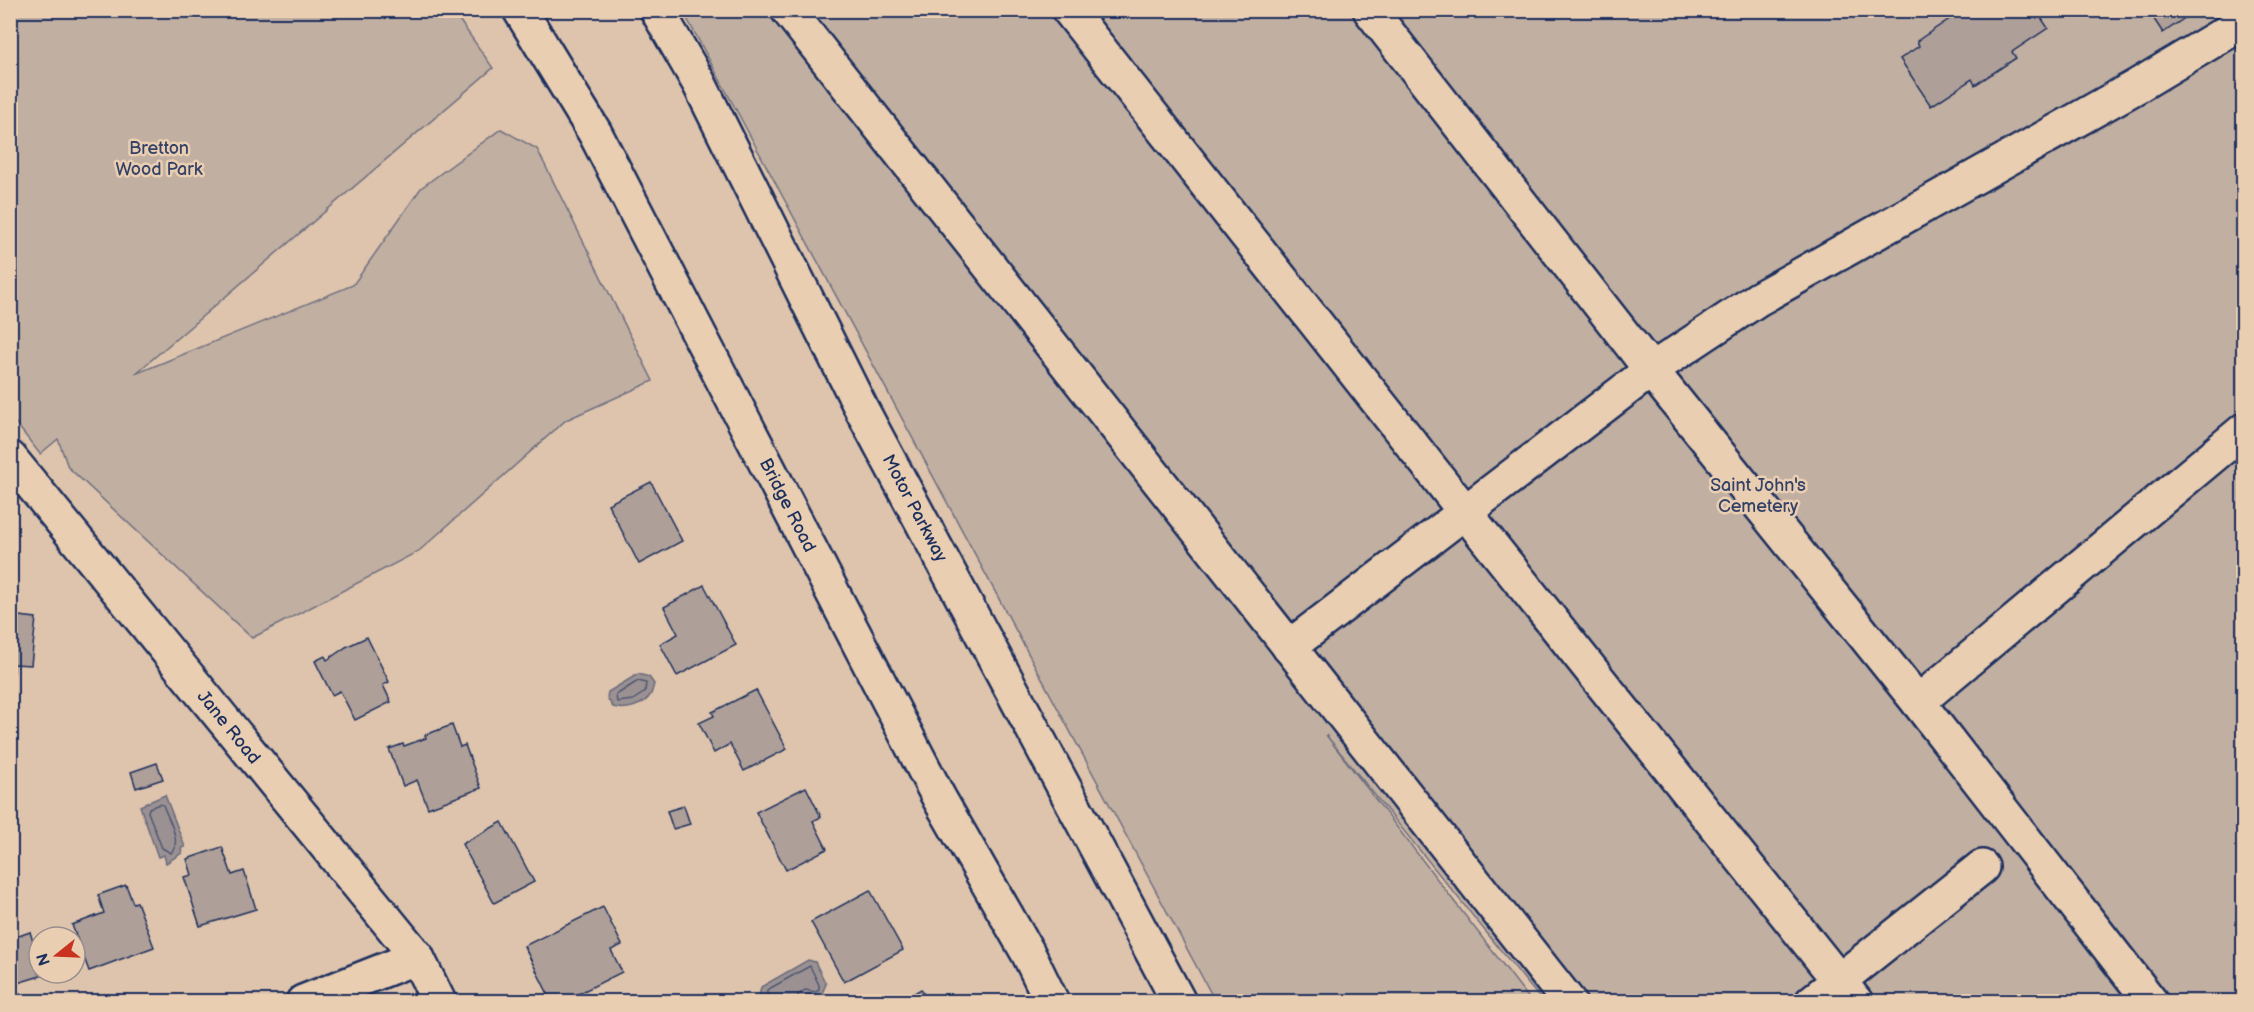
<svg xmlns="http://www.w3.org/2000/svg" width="2254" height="1012" font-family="'Balsamiq Sans',sans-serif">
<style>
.green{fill:#c1afa1;stroke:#6e6f80;stroke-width:1.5}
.water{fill:#9b9192;stroke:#686a7d;stroke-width:1.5}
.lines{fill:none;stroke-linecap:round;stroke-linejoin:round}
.shore{stroke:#4e5673;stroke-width:1.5}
.building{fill:#ae9f98;stroke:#1b2f5e;stroke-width:1.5}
.minor-casing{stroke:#1b2f5e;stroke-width:38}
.major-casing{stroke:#1b2f5e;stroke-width:38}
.minor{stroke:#eaceb1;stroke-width:33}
.major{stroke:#eaceb1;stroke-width:33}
.labels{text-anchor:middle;stroke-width:5;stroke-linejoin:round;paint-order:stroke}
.park-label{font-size:18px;fill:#344268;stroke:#eaceb1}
.street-label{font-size:18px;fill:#1b2f5e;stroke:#eaceb1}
</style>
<rect width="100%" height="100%" fill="#dec4ac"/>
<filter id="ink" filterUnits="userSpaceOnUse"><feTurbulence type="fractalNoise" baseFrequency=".0167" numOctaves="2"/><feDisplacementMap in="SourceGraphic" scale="12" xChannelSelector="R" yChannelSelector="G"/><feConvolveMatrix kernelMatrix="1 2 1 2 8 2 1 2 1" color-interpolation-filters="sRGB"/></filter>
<g filter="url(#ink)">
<g class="green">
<polygon points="10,11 453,11 493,68 135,374 353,285 421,188 501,129 537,149 653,381 566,420 419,551 252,638 68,467 58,439 40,454 11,417"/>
<polygon points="683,11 2243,11 2243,1001 1542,1001 1326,735 1531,1001 1215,1001"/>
</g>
<g class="water">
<path d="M638 674 649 677 654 684C653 688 652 691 651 694 644 706 625 711 613 707L607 698 608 692Z"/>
<polygon points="165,795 185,847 181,848 182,853 166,863 164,855 158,857 140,806"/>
<polygon points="808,960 815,962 826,984 821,996 814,998 808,995 798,1001 762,1001 759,996 761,987"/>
</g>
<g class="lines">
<g class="shore">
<polygon points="638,681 646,683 645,692 633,700 617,702 616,695"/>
<path d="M160 804 163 805C168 819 183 842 171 853L162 848 148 812 149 808Z"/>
<polyline points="767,1002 767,990 810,966 819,985 819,989 816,992 805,990 798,995 796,1002"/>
</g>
</g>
<g class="building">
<polygon points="1963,10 2036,10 2048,28 2012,52 2016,58 1975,85 1972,79 1931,106 1900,59 1919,46 1917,41"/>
<polygon points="2148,10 2196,10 2163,33"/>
<polygon points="651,482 682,541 639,564 608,504"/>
<polygon points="704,585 736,645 677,676 660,644 678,634 664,607"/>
<polygon points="10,615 36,618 31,665 14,664 14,672 10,672"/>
<polygon points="367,637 389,682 383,685 391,702 355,720 340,691 332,695 315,661 325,656 327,660 346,647"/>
<polygon points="756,690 787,749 744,771 730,744 714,753 699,723 714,716 712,712"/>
<polygon points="452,725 460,747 465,745 481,788 428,808 417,780 403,786 389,749 403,744 404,746 426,738 425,735"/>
<polygon points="157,763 163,779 136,788 131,772"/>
<polygon points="806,787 821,817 813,821 827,849 786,870 756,812"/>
<polygon points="684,806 690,824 673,829 667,811"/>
<polygon points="502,822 534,882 494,903 462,844"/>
<polygon points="222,847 232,875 244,871 256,909 200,926 184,877 192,875 187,859"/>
<polygon points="126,885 133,903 137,902 154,947 89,971 72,925 104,913 98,895"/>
<polygon points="870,890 903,950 844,982 811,922"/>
<polygon points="603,907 622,945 611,950 622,972 562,1002 552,1002 524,946"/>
<polygon points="30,932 39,960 39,973 43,973 44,975 14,984 18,996 10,999 10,939"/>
<polygon points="921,989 928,1002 899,1002"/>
</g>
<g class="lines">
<defs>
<g id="minor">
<polyline points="520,10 595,133 939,798 1028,953 1052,1002"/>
<polyline points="788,10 1569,1002"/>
<polyline points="1069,10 1465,512 1289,647"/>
<polyline points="1370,10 1651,370 1465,512 1856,1002"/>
<polyline points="2244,22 2137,86 1758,299 1651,370 1918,702 2244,430"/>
<polyline points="10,458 417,957 439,1002"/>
<polyline points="1918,702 2151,1002"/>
<polyline points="303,1002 417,957"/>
<polyline points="1812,1002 1982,867"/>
</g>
<polyline id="major" points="657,10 699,83 862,410 1179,1002"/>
</defs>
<use href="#minor" class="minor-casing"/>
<use href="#major" class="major-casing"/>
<use href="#minor" class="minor"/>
<use href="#major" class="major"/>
</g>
</g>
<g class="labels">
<g class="park-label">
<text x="159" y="154">Bretton<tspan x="159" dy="21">Wood Park</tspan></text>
<text x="1758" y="491">Saint John's<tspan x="1758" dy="21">Cemetery</tspan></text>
</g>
<g class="street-label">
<text transform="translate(788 505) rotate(63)" y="6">Bridge Road</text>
<text transform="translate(915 508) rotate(62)" y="6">Motor Parkway</text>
<text transform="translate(229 727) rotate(51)" y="6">Jane Road</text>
</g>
</g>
<rect width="2254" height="1012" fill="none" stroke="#eaceb1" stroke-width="36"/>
<rect x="18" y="18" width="2218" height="976" fill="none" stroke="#1b2f5e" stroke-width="2" filter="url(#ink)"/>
<g transform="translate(57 955) rotate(252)"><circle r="28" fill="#eaceb1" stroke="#978e90" stroke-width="1.5"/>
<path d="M0-4.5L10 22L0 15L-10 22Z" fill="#c8321e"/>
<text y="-9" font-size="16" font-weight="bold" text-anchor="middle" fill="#1b2f5e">N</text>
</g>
</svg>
